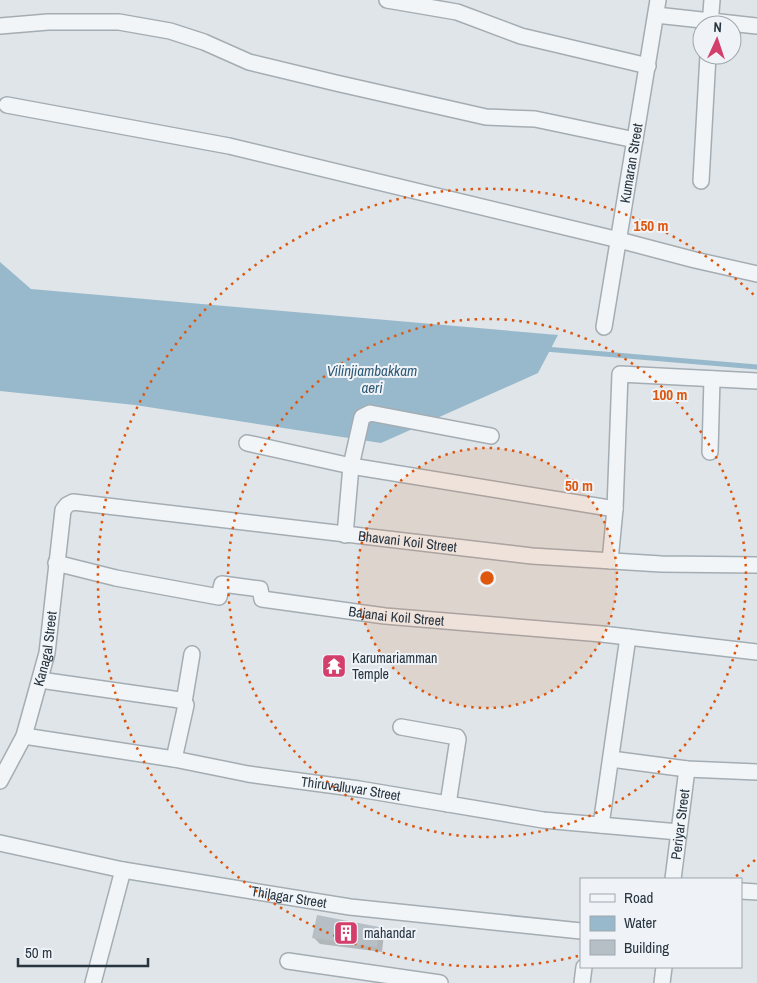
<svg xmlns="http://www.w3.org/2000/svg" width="757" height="983" font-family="'Archivo Narrow',sans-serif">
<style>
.water{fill:#98b9cb}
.shadow{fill:#0003}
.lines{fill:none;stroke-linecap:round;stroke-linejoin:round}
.stream{stroke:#98b9cb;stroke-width:5}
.building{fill:#b6bfc6}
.street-casing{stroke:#a4adb3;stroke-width:18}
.street{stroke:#f2f5f7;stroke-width:15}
.ring{fill:none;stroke:#de570f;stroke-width:2.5;stroke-dasharray:2.5 5}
.labels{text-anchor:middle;stroke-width:4;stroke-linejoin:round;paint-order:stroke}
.street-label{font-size:14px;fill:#273541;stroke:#eff3f7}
.poi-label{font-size:14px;fill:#273541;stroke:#eff3f7;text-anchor:start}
.water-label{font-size:15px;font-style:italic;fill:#2f5a77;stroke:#eff3f7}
.centre{fill:#de570f;stroke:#eff3f7;stroke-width:2.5}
.ring-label{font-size:15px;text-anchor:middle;font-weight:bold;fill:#de570f;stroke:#eff3f7;stroke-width:4;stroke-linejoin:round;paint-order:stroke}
</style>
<rect width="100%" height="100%" fill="#dfe5e9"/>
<polygon class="water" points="0,262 31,289 558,335 538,373 381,443 135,405 0,391"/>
<polygon class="shadow" points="378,928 384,934 382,952 320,944 314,938"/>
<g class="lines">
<polyline class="stream" points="545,349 757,367"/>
</g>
<polygon class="building" points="317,915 379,927 377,947 312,938"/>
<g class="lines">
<defs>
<g id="street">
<polyline points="387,0 457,12 521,36 648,66"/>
<polyline points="656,15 757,26"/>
<polyline points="710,25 712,0"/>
<polyline points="0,26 48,22 119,22 170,31 204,42 249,62 336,83 486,117 535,119 635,140"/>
<polyline points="7,105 229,146 619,240 695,260 757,274"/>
<polyline points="701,181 708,55"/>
<path id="s1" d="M604 327 658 0"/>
<polyline points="247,443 351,466 615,509"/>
<polyline points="710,452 712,379"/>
<polyline points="345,535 351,466 362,417 370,413 491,436"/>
<polyline points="610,561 615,509 620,374 757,381"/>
<path id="s2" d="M56 563 116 578 219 597 222 584 260 589 262 599 385 616 602 634 757 652"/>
<polyline points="40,680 180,700 186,705 174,759"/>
<polyline points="184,702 192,654"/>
<polyline points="401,727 457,737 458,739 448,804"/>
<path id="s3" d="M24 736 174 759 248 774 359 789 543 820 679 832"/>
<polyline points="611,759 687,769 757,772"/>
<path id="s4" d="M0 781 24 736 47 653 63 510 67 505 73 502 532 556 661 564 757 565"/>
<polyline points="601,825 628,637"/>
<path id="s5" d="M0 843 123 870 350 907 581 931"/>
<path id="s6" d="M673 879 687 769"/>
<polyline points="741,891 757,892"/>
<polyline points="288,961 440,983"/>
<polyline points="93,983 123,870"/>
<polyline points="582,983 584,967"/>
<polyline points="662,983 664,967"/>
</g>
</defs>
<use href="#street" class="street-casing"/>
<use href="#street" class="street"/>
</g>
<circle cx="487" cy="578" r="130" fill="#de570f" fill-opacity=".12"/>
<g class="ring">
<circle cx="487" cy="578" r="130"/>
<circle cx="487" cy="578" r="259"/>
<path d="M755 860A389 389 0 0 1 734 878M578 956A389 389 0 1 1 755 296"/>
</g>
<defs>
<symbol id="temple-square" viewBox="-11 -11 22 22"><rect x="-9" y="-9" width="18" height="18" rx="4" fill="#d43e6b" stroke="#eff3f7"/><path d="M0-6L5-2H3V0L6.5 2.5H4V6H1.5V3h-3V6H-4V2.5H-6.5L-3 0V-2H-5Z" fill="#fff"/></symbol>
<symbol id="building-square" viewBox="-11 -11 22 22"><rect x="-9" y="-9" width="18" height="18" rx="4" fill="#d43e6b" stroke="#eff3f7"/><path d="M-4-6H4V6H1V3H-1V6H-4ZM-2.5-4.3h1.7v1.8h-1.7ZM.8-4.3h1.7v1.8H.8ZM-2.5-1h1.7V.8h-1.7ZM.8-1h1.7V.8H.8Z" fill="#fff"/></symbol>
</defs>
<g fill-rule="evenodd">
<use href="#temple-square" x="320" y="652" width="28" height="28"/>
<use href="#building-square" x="332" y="919" width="28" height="28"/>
</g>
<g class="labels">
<g class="street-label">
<text dy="5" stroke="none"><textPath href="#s1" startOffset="166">Kumaran Street</textPath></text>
<text dy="5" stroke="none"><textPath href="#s4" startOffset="631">Bhavani Koil Street</textPath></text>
<text dy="5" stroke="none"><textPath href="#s2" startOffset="364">Bajanai Koil Street</textPath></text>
<text dy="5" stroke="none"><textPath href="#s4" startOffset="141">Kanagal Street</textPath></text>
<text dy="5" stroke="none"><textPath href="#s3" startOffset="331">Thiruvalluvar Street</textPath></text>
<text dy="5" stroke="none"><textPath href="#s6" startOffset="55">Periyar Street</textPath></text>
<text dy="5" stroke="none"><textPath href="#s5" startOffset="294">Thilagar Street</textPath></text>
</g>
<g class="poi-label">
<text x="352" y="663">Karumariamman<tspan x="352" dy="16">Temple</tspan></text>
<text x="364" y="938">mahandar</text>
</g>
<g class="water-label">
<text x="372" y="376">Vilinjiambakkam<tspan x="372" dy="17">aeri</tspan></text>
</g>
</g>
<circle cx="487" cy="578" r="8" class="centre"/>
<g class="ring-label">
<text x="651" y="231">150 m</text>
<text x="670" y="400">100 m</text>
<text x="579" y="491">50 m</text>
</g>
<rect x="580" y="878" width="162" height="90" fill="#eff3f7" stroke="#9fa7ae"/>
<rect x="590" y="894" width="25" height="8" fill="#f2f5f7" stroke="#9fa7ae"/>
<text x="624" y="903" font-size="15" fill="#273541">Road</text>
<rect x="590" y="916" width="25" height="15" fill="#98b9cb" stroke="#9fa7ae"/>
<text x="624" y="928" font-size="15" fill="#273541">Water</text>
<rect x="590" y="940" width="25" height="15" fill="#b6bfc6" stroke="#9fa7ae"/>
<text x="624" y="953" font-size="15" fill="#273541">Building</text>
<g transform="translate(717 40) rotate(3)"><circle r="24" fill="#eff3f7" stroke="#9fa7ae"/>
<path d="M0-4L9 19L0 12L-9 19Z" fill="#d43e6b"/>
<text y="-8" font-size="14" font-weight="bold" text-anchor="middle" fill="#273541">N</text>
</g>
<path d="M18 958v8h130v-8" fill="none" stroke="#273541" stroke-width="2.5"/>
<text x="25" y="958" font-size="15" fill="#273541" stroke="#eff3f7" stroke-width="4" paint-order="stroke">50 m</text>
</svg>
